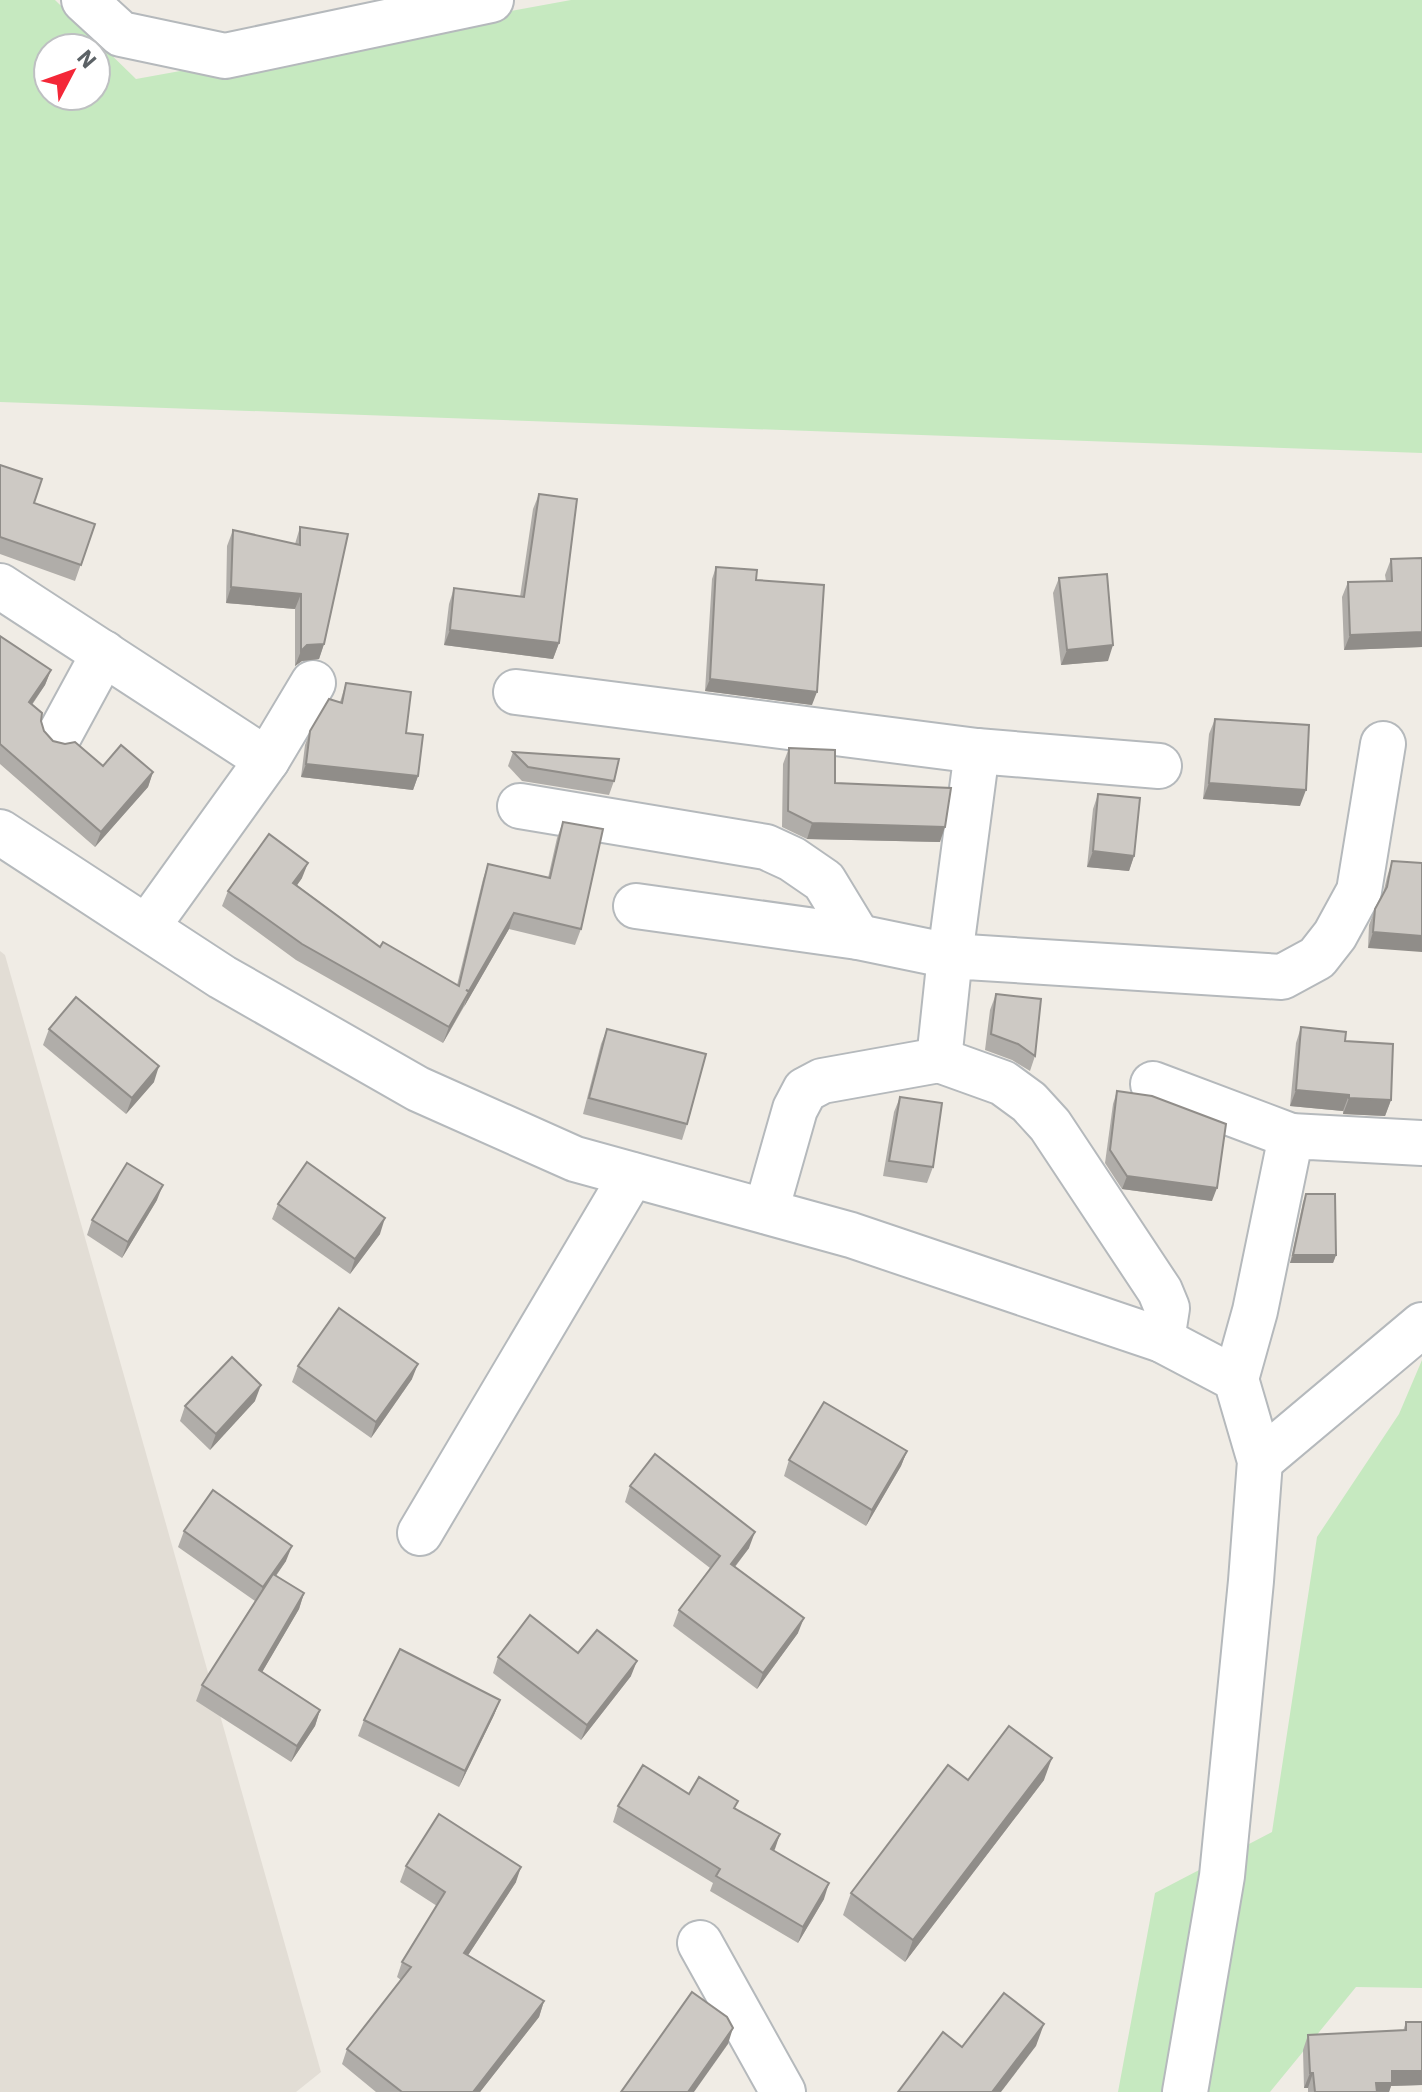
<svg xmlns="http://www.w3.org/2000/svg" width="1422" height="2092" font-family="'IBM Plex Sans',sans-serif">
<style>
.education{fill:#e2ddd5}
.green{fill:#c6e9c0;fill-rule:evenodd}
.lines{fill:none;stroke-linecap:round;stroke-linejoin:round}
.street-casing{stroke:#b5b9bc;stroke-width:48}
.street{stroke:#fff;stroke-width:44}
.wall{fill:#b0ada9}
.shaded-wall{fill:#908d89}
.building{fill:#cdc9c4;stroke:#908d89;stroke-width:2}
</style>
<rect width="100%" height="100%" fill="#f0ece5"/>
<polygon class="education" points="0,951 5,955 321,2072 296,2092 0,2092"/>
<g class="green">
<path d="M0 0H55L136 79 571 0H1422V453L0 402ZM48 48H96V96H48Z"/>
<polygon points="1422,1360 1422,1988 1356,1987 1270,2092 1118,2092 1155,1893 1272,1832 1317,1537 1399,1414"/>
</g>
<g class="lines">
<defs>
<g id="street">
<polyline points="84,0 121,34 225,56 491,0"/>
<polyline points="0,586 267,760 313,683"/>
<polyline points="516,692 977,751 1159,766"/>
<polyline points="60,734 104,653"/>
<polyline points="520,806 766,847 792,859 824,881 858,937"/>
<polyline points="0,832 222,977 418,1089 575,1159 851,1235 1162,1340 1236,1379 1260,1461 1251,1581 1222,1876 1185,2092"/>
<polyline points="636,906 858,937 950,956 977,751"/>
<polyline points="147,927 267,760"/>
<polyline points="939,1060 950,956 1282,977 1317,958 1335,935 1359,891 1383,744"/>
<polyline points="1153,1084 1291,1136"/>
<polyline points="766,1211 795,1109 805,1090 822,1081 939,1060 1003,1083 1029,1102 1050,1125 1160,1291 1167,1308 1162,1340"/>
<polyline points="1236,1379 1255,1311 1291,1136 1422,1143"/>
<polyline points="1260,1461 1422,1325"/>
<polyline points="420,1533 632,1175"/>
<polyline points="700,1943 783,2092"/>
</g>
</defs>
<use href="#street" class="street-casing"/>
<use href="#street" class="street"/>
</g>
<g class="wall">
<polygon points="0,465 34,503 95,524 75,581 0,554"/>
<polygon points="539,494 559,643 553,659 444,645 449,604 454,588 520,597 533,509"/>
<polygon points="300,527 324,644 319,659 302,661 295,666 295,609 226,603 227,546 233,530 295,544"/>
<polygon points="1422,558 1422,647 1344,650 1342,597 1348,582 1386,581 1385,575 1391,559"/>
<polygon points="716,567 812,705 705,691 712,579"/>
<polygon points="1059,578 1108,661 1061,665 1053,593"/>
<polygon points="0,636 51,670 45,685 32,705 41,721 44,731 53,741 103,766 153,772 148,787 95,847 0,764"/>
<polygon points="346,683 406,733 418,776 413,790 301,777 305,745 310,731 340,702"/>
<polygon points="1215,719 1300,806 1203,799 1209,734"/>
<polygon points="789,748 835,783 940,842 807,839 782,827 783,764"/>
<polygon points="513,752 614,781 609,795 522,781 508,766"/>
<polygon points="1098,794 1134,856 1129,871 1087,867 1093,809"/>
<polygon points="563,822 581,929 575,945 509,929 443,1043 296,960 222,906 228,891 302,878 297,885 380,947 457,985 483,879 488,864 548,878 557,838"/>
<polygon points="1392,861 1422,863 1368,948 1369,925 1375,909 1383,894 1387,877"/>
<polygon points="996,994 1035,1056 1030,1071 1012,1060 985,1050 990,1010"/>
<polygon points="1301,1027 1345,1041 1391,1100 1385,1116 1343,1114 1343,1111 1290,1106 1296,1043"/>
<polygon points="49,1029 154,1082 126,1114 43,1045"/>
<polygon points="607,1029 687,1124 682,1140 583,1114 601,1044"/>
<polygon points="1117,1091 1212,1201 1122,1189 1105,1163 1113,1104"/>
<polygon points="900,1097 933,1167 927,1183 883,1176 894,1112"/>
<polygon points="1306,1194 1336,1255 1333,1263 1290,1263 1303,1202"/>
<polygon points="157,1200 122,1258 87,1235 92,1220"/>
<polygon points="278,1204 380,1234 350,1274 272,1219"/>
<polygon points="298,1366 412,1379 371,1438 292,1382"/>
<polygon points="255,1401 210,1450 180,1421 185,1406"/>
<polygon points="907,1451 901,1466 866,1526 784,1476 789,1460"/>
<polygon points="630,1486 749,1548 735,1567 798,1633 757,1689 673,1626 679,1610 710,1568 625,1502"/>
<polygon points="184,1531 286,1561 276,1576 304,1593 299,1609 262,1672 320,1710 315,1726 291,1762 196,1701 202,1685 255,1601 178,1547"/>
<polygon points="578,1653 631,1676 581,1740 493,1673 498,1657"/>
<polygon points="500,1700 494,1715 459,1787 358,1736 364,1720"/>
<polygon points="968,1780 1044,1780 905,1962 843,1915 851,1893"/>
<polygon points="689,1794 735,1809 774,1851 824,1899 798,1943 710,1891 713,1883 613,1822 618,1806"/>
<polygon points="406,1866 516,1882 468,1955 544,2001 539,2017 480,2092 376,2092 342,2064 347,2049 401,1980 397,1977 402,1962 437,1906 400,1882"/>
<polygon points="1406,2022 1422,2022 1422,2085 1391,2086 1389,2092 1308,2092 1308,2088 1304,2088 1303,2050 1308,2035 1403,2031"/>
</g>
<g class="shaded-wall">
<polygon points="231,587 301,594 295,609 226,603"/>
<polygon points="450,630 559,643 553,659 444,645"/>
<polygon points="1422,632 1422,647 1344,650 1350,635"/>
<polygon points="324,644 319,659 302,661 295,666 301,651 307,645"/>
<polygon points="1113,645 1108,661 1061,665 1067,650"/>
<polygon points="51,670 45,685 23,717 29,702"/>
<polygon points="710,679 817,692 812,705 705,691"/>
<polygon points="306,764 418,776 413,790 301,777"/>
<polygon points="153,772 148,787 95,847 101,832"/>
<polygon points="1209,783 1306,790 1300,806 1203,799"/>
<polygon points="812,823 945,827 940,842 807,839"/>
<polygon points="1093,851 1134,856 1129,871 1087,867"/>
<polygon points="308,863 302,878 288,898 293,883"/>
<polygon points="514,913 509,929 464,1007 469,991"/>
<polygon points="1373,932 1422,936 1422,952 1368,948"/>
<polygon points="469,992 463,1007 443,1043 449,1027"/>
<polygon points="159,1066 154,1082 126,1114 132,1098"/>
<polygon points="1296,1090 1349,1095 1343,1111 1290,1106"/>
<polygon points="1349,1098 1391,1100 1385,1116 1343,1114"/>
<polygon points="1127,1176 1217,1188 1212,1201 1122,1189"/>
<polygon points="163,1185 157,1200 122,1258 128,1242"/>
<polygon points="385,1218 380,1234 350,1274 355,1259"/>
<polygon points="1293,1255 1336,1255 1333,1263 1290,1263"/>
<polygon points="418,1364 412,1379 371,1438 376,1422"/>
<polygon points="261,1385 255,1401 210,1450 216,1434"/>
<polygon points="907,1451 901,1466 866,1526 872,1510"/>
<polygon points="755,1532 749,1548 725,1579 731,1564"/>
<polygon points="292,1546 286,1561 257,1602 263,1587"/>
<polygon points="304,1593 299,1609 254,1686 259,1670"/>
<polygon points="804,1618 798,1633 757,1689 763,1673"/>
<polygon points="637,1661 631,1676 581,1740 587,1725"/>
<polygon points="500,1700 494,1715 459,1787 465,1771"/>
<polygon points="320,1710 315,1726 291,1762 297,1746"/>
<polygon points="1052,1758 1044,1780 905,1962 913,1940"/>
<polygon points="780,1834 775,1849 765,1865 771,1849"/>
<polygon points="521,1867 516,1882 459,1969 464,1953"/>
<polygon points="829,1883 824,1899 798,1943 803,1927"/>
<polygon points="544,2001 539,2017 480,2092 473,2092"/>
<polygon points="1044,2024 1036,2046 1001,2092 992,2092"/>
<polygon points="733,2028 728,2044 694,2092 688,2092"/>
<polygon points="1392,2071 1422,2071 1422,2085 1391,2086 1389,2092 1373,2092 1376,2083"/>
<polygon points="1310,2073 1313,2073 1308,2088 1304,2088"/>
</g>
<g class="building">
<polygon points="0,465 42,479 34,503 95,524 81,565 0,537"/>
<polygon points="539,494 577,499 559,643 450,630 454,588 524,597"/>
<polygon points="300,527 348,534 324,644 307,645 301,651 301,594 231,587 233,530 300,545"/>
<polygon points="1422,558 1422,632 1350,635 1348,582 1392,581 1391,559"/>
<polygon points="716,567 757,570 756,580 824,585 817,692 710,679"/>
<polygon points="1107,574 1113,645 1067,650 1059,578"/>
<polygon points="0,636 51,670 29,702 42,713 41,721 44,731 53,741 65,744 75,742 103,766 121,745 153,772 101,832 0,744"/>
<polygon points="346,683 411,692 406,733 423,735 418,776 306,764 310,731 329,699 342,703"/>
<polygon points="1215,719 1309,725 1306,790 1209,783"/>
<polygon points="789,748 835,750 835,783 951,788 945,827 812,823 788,811"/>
<polygon points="513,752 619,759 614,781 528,767"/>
<polygon points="1098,794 1140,798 1134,856 1093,851"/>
<polygon points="563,822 603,829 581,929 514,913 469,991 466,990 469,992 449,1027 302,944 228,891 269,834 308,863 293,883 380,947 383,942 459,986 488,864 550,878"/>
<polygon points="1392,861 1422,863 1422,936 1373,932 1375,909 1387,887"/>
<polygon points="996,994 1041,999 1035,1056 1018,1044 991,1034"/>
<polygon points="76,997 159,1066 132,1098 49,1029"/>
<polygon points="1301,1027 1346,1032 1345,1041 1393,1044 1391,1100 1349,1098 1349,1095 1296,1090"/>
<polygon points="607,1029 706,1054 687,1124 589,1098"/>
<polygon points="1117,1091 1152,1096 1226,1124 1217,1188 1127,1176 1110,1150"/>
<polygon points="900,1097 942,1103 933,1167 889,1161"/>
<polygon points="307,1162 385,1218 355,1259 278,1204"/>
<polygon points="127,1163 163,1185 128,1242 92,1220"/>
<polygon points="1306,1194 1335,1194 1336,1255 1293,1255"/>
<polygon points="339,1308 418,1364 376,1422 298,1366"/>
<polygon points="232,1357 261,1385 216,1434 185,1406"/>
<polygon points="824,1402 907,1451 872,1510 789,1460"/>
<polygon points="655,1454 755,1532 731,1564 804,1618 763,1673 679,1610 720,1556 630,1486"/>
<polygon points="213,1490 292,1546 263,1587 184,1531"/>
<polygon points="273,1574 304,1593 259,1670 320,1710 297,1746 202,1685"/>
<polygon points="530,1615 578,1653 597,1630 637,1661 587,1725 498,1657"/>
<polygon points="400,1649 500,1700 465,1771 364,1720"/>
<polygon points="1009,1726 1052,1758 913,1940 851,1893 948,1765 968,1780"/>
<polygon points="643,1765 689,1794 699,1777 738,1801 734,1808 780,1834 771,1849 829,1883 803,1927 716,1876 720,1869 618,1806"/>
<polygon points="439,1814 521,1867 464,1953 544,2001 473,2092 402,2092 347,2049 411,1967 402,1962 445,1892 406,1866"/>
<polygon points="692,1992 727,2017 733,2028 688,2092 621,2092"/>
<polygon points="1004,1993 1044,2024 992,2092 898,2092 943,2032 962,2047"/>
<polygon points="1406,2022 1422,2022 1422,2071 1392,2071 1392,2083 1376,2083 1377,2092 1315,2092 1313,2073 1310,2073 1308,2035 1406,2030"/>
</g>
<g transform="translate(72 72) rotate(49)"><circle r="38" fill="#ffffff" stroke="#bec0c2" stroke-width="2"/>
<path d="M0-6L14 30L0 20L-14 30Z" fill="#f42738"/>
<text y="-12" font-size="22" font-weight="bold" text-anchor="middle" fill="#5c6266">N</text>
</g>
</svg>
